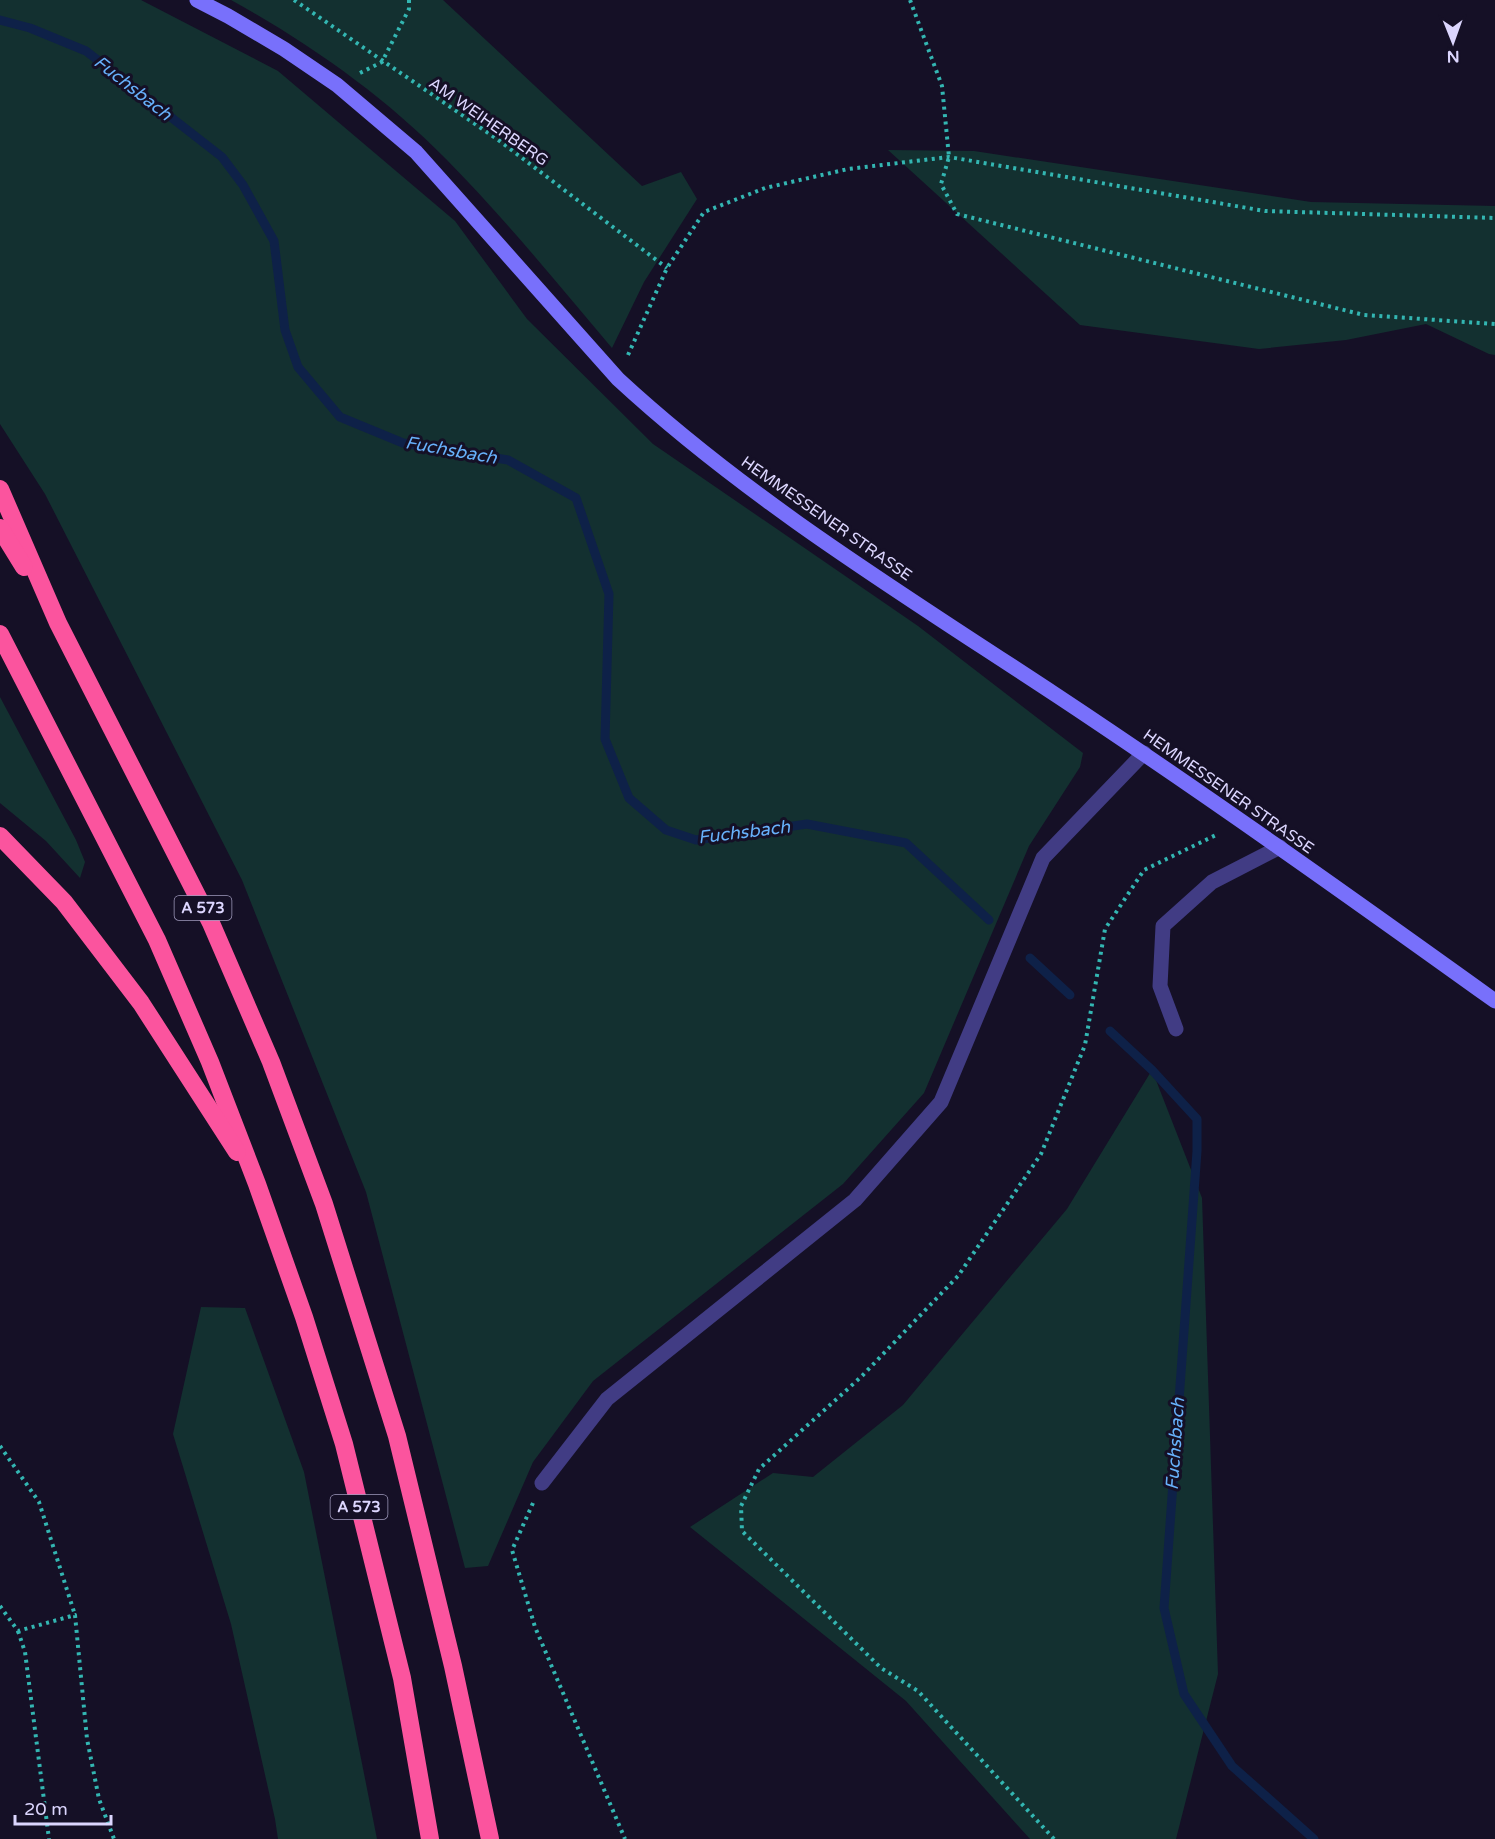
<svg xmlns="http://www.w3.org/2000/svg" width="1495" height="1839" font-family="'Varela Round',sans-serif">
<style>
.green{fill:#133030}
.lines{fill:none;stroke-linecap:round;stroke-linejoin:round}
.stream{stroke:#0e2148;stroke-width:9}
.path{stroke:#33b6b2;stroke-width:4;stroke-dasharray:3 4.5;stroke-linecap:butt}
.lane{stroke:#413c84;stroke-width:15}
.secondary{stroke:#7870fb;stroke-width:15}
.highway{stroke:#fb549e;stroke-width:18}
.labels{text-anchor:middle;stroke-width:6;stroke-linejoin:round;paint-order:stroke}
.shield{fill:#151026;stroke:#a09bbd;stroke-width:1.5}
.shield-label{font-size:15px;font-weight:bold;fill:#dcd6fe}
.street-label{font-size:16px;fill:#dcd6fe;stroke:#151026}
.water-label{font-size:18px;font-style:italic;fill:#67b1fb;stroke:#151026}
</style>
<rect width="100%" height="100%" fill="#151026"/>
<g class="green">
<polygon points="0,0 141,0 278,71 455,221 527,319 653,444 918,626 1083,753 1080,767 1029,846 924,1093 843,1184 593,1381 533,1462 488,1566 465,1568 366,1192 242,880 45,494 0,424"/>
<path d="M231 0H443L642 186 681 172 697 199 644 282 612 348C558 284 505 219 446 159 384 96 309 43 231 0Z"/>
<polygon points="888,150 974,151 1311,202 1495,206 1495,355 1489,354 1426,324 1346,340 1259,349 1080,325"/>
<polygon points="0,697 76,840 85,862 80,878 46,841 0,803"/>
<polygon points="1152,1070 1202,1198 1218,1674 1176,1839 1030,1839 906,1701 690,1527 773,1473 813,1477 903,1405 1067,1209"/>
<polygon points="201,1307 245,1308 304,1472 377,1839 278,1839 275,1819 231,1624 173,1434"/>
</g>
<g class="lines">
<g class="stream">
<polyline points="0,20 30,28 86,51 222,157 243,185 274,241 285,330 298,367 340,417 403,443 508,460 576,498 609,594 605,739 629,798 666,830 696,840 807,824 906,843 989,920"/>
<polyline points="1030,958 1070,995"/>
<polyline points="1110,1031 1152,1070 1197,1119 1197,1151 1164,1608 1184,1694 1232,1766 1314,1839"/>
</g>
<g class="path">
<polyline points="294,0 497,139 667,268"/>
<polyline points="910,0 942,86 949,157 941,184 957,214 1364,315 1495,324"/>
<polyline points="360,73 382,62 409,9 409,0"/>
<polyline points="628,355 667,268 704,212 765,188 848,169 949,157 1265,211 1495,218"/>
<polyline points="0,1446 39,1502 75,1615"/>
<polyline points="533,1503 512,1550 535,1627 625,1839"/>
<polyline points="0,1606 18,1631 75,1615 87,1739 99,1799 114,1839"/>
<polyline points="18,1631 25,1652 49,1839"/>
<polyline points="1054,1839 918,1691 881,1668 742,1531 741,1506 759,1469 861,1377 958,1276 1041,1154 1085,1045 1105,929 1144,870 1218,834"/>
</g>
<g class="lane">
<polyline points="1176,1029 1160,986 1163,926 1212,882 1280,847"/>
<polyline points="542,1483 607,1399 855,1200 941,1102 1043,858 1144,753"/>
</g>
<path class="secondary" d="M197 0 228 16 284 49 337 85 416 152 618 379C750 501 906 596 1056 695 1204 793 1350 897 1495 1001"/>
<g class="highway">
<polyline points="0,489 58,623 211,923 271,1062 324,1204 397,1436 453,1666 490,1839"/>
<polyline points="0,528 24,567"/>
<polyline points="0,634 157,940 210,1062 257,1184 304,1317 344,1444 402,1678 430,1839"/>
<polyline points="0,836 64,902 141,1003 237,1152"/>
</g>
</g>
<g class="labels">
<g class="shield">
<rect x="174.5" y="896" width="57" height="24" rx="4.5"/>
<rect x="330.5" y="1495" width="57" height="24" rx="4.5"/>
</g>
<g class="shield-label">
<text x="203" y="913">A 573</text>
<text x="359" y="1512">A 573</text>
</g>
<g class="street-label">
<text transform="translate(489 121) rotate(35)" y="6">AM WEIHERBERG</text>
<text transform="translate(827 518) rotate(35)" y="6">HEMMESSENER STRASSE</text>
<text transform="translate(1229 791) rotate(35)" y="6">HEMMESSENER STRASSE</text>
</g>
<g class="water-label">
<text transform="translate(133 88) rotate(38)" y="6">Fuchsbach</text>
<text transform="translate(451 450) rotate(10)" y="6">Fuchsbach</text>
<text transform="translate(744 832) rotate(-7)" y="6">Fuchsbach</text>
<text transform="translate(1175 1444) rotate(-86)" y="6">Fuchsbach</text>
</g>
</g>
<g transform="translate(1453 42) rotate(179)" stroke="#151026" stroke-width="4.5" paint-order="stroke">
<path d="M0-4.5L10 22L0 15L-10 22Z" fill="#dcd6fe"/>
<text y="-9" font-size="16" font-weight="bold" text-anchor="middle" fill="#dcd6fe">N</text>
</g>
<path d="M15 1815v9h96v-9" fill="none" stroke="#dcd6fe" stroke-width="3"/>
<text x="24" y="1815" font-size="18" fill="#dcd6fe" stroke="#151026" stroke-width="4.5" paint-order="stroke">20 m</text>
</svg>
